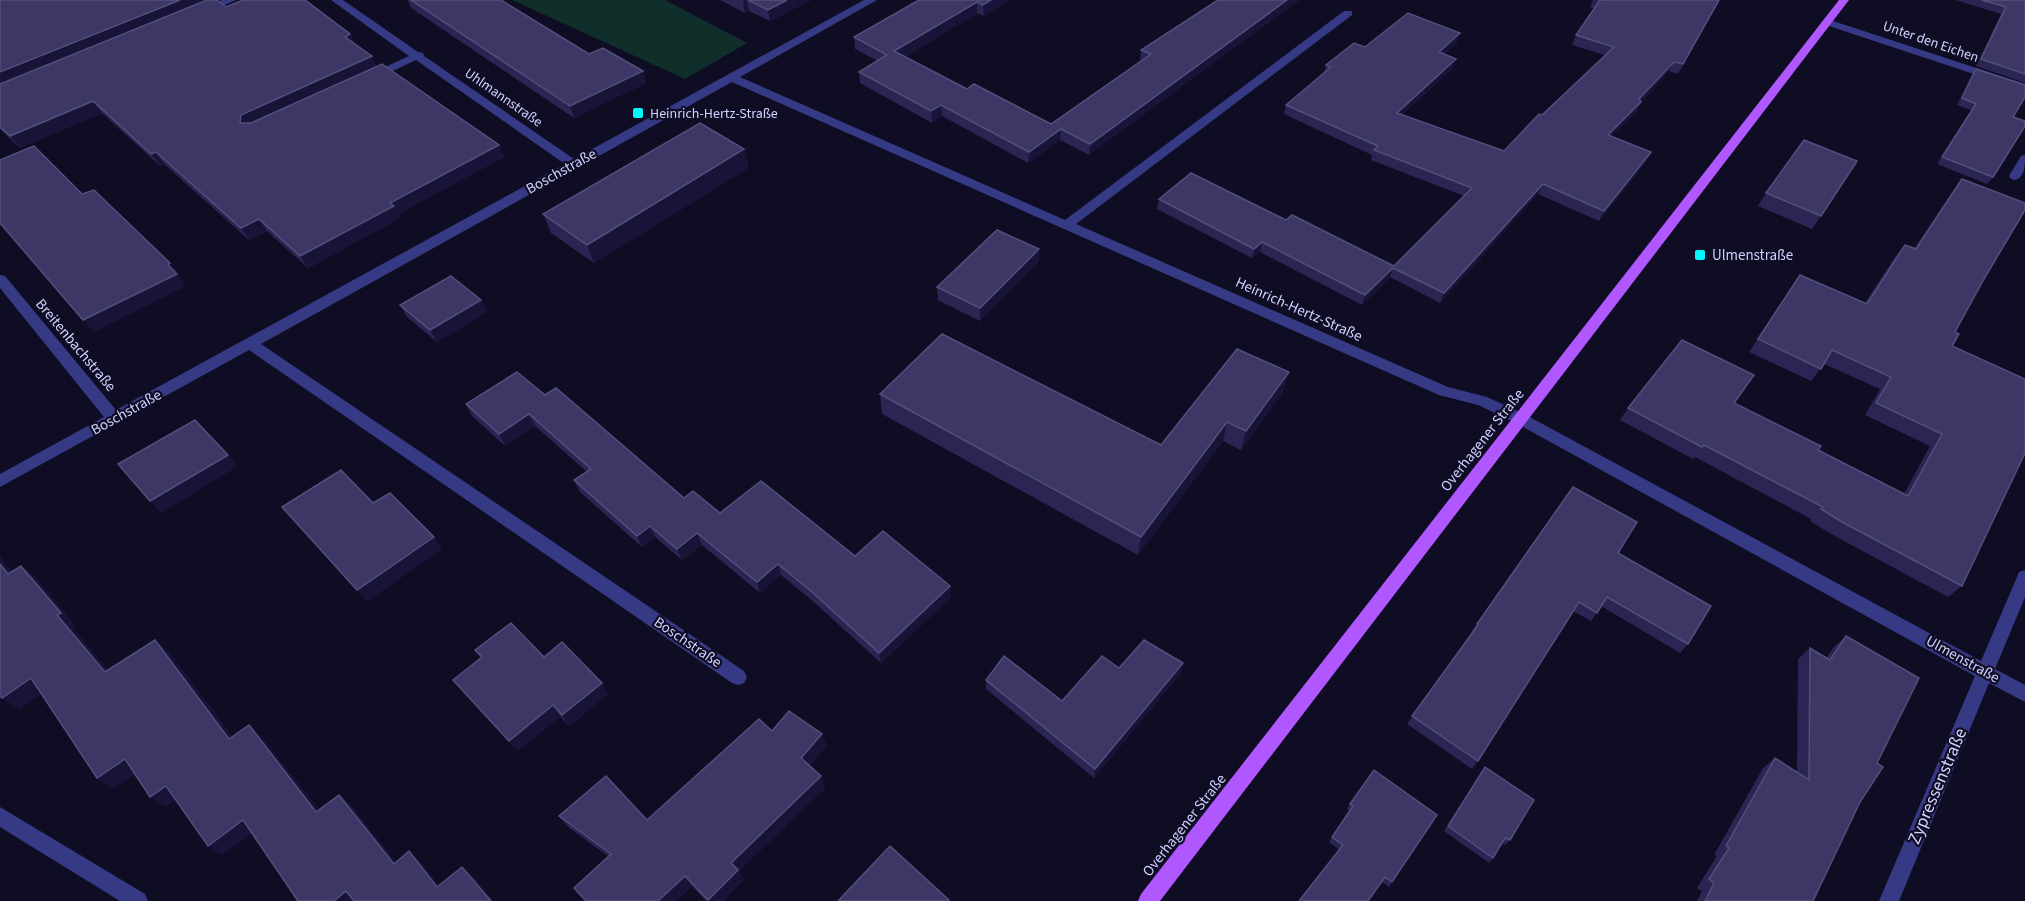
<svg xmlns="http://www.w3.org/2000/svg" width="2025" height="901" font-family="'Source Sans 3',sans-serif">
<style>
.green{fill:#102e2a}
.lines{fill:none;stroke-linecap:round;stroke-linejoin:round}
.minor{fill:#363a85;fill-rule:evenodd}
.major{fill:#b157ff;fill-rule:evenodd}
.wall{fill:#2a2552}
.shaded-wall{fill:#171438}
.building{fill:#3c3765;stroke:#534f7d;stroke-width:1.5}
.poi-dot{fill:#00f7fb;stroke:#0f0d24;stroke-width:2}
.labels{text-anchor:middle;stroke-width:4.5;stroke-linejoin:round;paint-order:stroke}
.far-street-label{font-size:14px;fill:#d1d0ff;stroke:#0f0d24}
.far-poi-label{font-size:14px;fill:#d1d0ff;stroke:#0f0d24;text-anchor:start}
.street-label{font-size:15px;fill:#d1d0ff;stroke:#0f0d24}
.poi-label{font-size:15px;fill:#d1d0ff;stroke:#0f0d24;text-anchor:start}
.near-street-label{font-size:18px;fill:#d1d0ff;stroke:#0f0d24}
</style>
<rect width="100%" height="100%" fill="#0f0d24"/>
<polygon class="green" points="512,0 665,0 747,43 685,79"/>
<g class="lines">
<g class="minor">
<polygon points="222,0 236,0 207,13 198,11"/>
<polygon points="331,0 343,0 418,52 423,53 424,56 574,159 864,0 877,0 740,77 1065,220 1344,11 1352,11 1352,15 1076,224 1448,387 1487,397 1526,415 1981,661 2017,577 2019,572 2025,570 2025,597 1995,669 2025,685 2025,702 1989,683 1899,901 1879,901 1975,676 1516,423 1478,405 1439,395 732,82 261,344 744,671 747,677 744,683 738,685 732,683 249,350 0,487 0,474 104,417 0,288 0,275 5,276 116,410 565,164 416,60 376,79 368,79 368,75 409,56"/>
<polygon points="1827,19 2025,84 2025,91 1823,24 1823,20"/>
<path d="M2025 155C2025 165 2025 177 2015 180L2011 179 2009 176 2021 156Z"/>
<polygon points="0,807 145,894 148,901 120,901 0,827"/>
</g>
<polygon class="major" points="1839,0 1849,0 1160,901 1138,901 1141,894"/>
</g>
<g class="wall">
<polygon points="0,0 226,7 350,34 355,44 372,56 376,66 499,145 504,157 398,214 400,218 308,268 267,231 249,240 164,164 160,166 102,113 20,148 0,129"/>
<polygon points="408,0 501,0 589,54 643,71 646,83 574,118 411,8"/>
<polygon points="720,0 811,0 770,21 749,11 745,13"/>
<polygon points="919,0 1009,0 984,16 977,13 905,57 967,89 1051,124 1140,62 1141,50 1218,0 1089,155 1060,140 1028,163 942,116 932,123 860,83 859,72 878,61 855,49 854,37"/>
<polygon points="1593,0 1720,0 1678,74 1669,71 1641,102 1636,112 1611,136 1651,152 1646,162 1599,221 1538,194 1440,303 1390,277 1362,305 1260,252 1252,258 1157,209 1159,199 1286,220 1394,266 1464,196 1371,160 1372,155 1284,114 1286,105 1324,73 1326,65 1365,47 1457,43 1445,54 1453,68 1402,115 1504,151 1605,55 1572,45 1576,35 1595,9 1590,7"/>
<polygon points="1956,0 2025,0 2025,83 1976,66 2001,14"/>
<polygon points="1976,69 2013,117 1993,177 1987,184 1937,164 1971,110 1957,105 1971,76"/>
<polygon points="744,149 748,168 594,263 551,233 543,214"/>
<polygon points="1962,179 1984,279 1955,332 1952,346 1962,586 1948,597 1831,534 1810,521 1811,519 1695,457 1693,459 1620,420 1628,408 1734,403 1818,450 1904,494 1930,446 1865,415 1880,389 1824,364 1811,381 1749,352 1800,275 1865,303 1895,257 1905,245 1914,249 1952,192"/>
<polygon points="1766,193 1821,216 1812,229 1758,206"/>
<polygon points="1039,249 1038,262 980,321 938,300 937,287"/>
<polygon points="481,300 487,312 437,342 407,317 400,305"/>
<polygon points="1283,392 1241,450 1223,441 1138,555 882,414 880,394 1161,445"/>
<polygon points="545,395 684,498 720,513 855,556 951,597 881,663 815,603 781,575 760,593 702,545 682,560 655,537 642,547 580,492 574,480 587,472 535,426 505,446 472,416 466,404"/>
<polygon points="373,503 442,549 367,601 282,507"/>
<polygon points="1618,553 1688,644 1680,653 1601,606 1591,621 1573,611 1478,761 1472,769 1407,724 1473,633 1471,632 1477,624"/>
<polygon points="1846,636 1877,763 1860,802 1813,901 1697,901 1702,891 1697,888 1717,856 1714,855 1763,768 1775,758 1797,772 1798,659 1810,648 1826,658 1834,647"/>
<polygon points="475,650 544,657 608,694 569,726 560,716 518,751 453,680 481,658"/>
<polygon points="1183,663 1181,673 1094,778 986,689 986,680 1062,701 1119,668"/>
<polygon points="772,731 822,734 826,746 809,766 821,776 825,788 739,871 744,880 723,901 706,901 692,886 676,901 586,901 608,856 568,827 559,816 647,820"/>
<polygon points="1485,767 1510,840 1505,845 1502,843 1493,858 1489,863 1444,831"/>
<polygon points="1374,770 1392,882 1389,887 1329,842 1350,811 1347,809 1350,804"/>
</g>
<g class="shaded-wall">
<polygon points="180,0 210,0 0,88 0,72"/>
<polygon points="745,0 747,0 749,11 745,13 743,1"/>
<polygon points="787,0 811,0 770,21 768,10"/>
<polygon points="991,0 1009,0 984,16 983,5"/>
<polygon points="1287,0 1300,0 1089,155 1090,144"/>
<polygon points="977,2 977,13 895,63 894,51"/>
<polygon points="1460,33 1457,43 1436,62 1439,52"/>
<polygon points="350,34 356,46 345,37"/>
<polygon points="372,56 377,68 247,135 240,123 241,115"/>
<polygon points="1456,59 1453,68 1394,122 1397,113"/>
<polygon points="1674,62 1669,71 1635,108 1641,102 1636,112 1603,144 1608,135 1639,99"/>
<polygon points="643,71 646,83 574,118 570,106"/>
<polygon points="93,101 102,113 20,148 10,136"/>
<polygon points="941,105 942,116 932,123 931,111"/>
<polygon points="1061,129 1060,140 1028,163 1029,152"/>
<polygon points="499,145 504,157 398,214 400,218 308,268 300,256 390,203"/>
<polygon points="744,149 748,168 594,263 587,245"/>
<polygon points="156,152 164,164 160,166 151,154"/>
<polygon points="1651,152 1646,162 1599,221 1604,211"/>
<polygon points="1543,184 1538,194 1440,303 1444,293"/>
<polygon points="259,219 267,231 249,240 241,228"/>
<polygon points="1262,242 1260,252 1252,258 1254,249"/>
<polygon points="1039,249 1038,262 980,321 980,308"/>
<polygon points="170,263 186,286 94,332 83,320"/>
<polygon points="1393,268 1390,277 1362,305 1365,295"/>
<polygon points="481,300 487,312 437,342 430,330"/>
<polygon points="1289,372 1283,392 1241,450 1246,431"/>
<polygon points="529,414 535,426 505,446 499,434"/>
<polygon points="1227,422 1223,441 1138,555 1141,537"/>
<polygon points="228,455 238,466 162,513 150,501"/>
<polygon points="650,526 655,537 642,547 637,536"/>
<polygon points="697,533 702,545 682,560 677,549"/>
<polygon points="434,537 442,549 367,601 357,590"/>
<polygon points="0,556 24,587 8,574 0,564"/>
<polygon points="778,564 781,575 760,593 757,582"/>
<polygon points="21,566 37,579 76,626 73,628 120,684 105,672 57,615"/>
<polygon points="950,586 951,597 881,663 879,653"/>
<polygon points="155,640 169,652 243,750 229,739"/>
<polygon points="1183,663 1181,673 1094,778 1095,769"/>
<polygon points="31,678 48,690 19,709 2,698"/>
<polygon points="602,683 608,694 569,726 562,715"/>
<polygon points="553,705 560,716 518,751 509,741"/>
<polygon points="249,725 262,737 329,822 316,812"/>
<polygon points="822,734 826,746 805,770 801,758"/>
<polygon points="125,759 141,770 113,789 97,778"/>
<polygon points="821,776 825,788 739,871 744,880 723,901 708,901 708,900 731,863"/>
<polygon points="166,786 181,797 166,807 150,797"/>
<polygon points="339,795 351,805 405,873 394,864"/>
<polygon points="243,820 257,830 222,855 208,846"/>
<polygon points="409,851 420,861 448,897 437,887"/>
<polygon points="462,867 473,876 493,901 491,901"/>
<polygon points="685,876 692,886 676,901 658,901"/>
<polygon points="346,891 358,901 334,901"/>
</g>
<g class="building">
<polygon points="0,0 180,0 0,72"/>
<polygon points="207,0 217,0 226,7 243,0 305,0 350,34 345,37 372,56 241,115 240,123 251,123 382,64 499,145 390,203 394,206 300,256 259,219 241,228 156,152 151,154 93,101 10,136 0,127 0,84"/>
<polygon points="411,0 501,0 589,54 603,48 643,71 570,106"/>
<polygon points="748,0 787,0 768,10"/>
<polygon points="919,0 991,0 983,5 977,2 894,51 967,89 974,84 1051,124 1151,54 1141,50 1218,0 1287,0 1090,144 1061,129 1029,152 941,105 931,111 859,72 887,55 854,37"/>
<polygon points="1600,0 1719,0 1683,64 1674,62 1639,99 1641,102 1608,135 1651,152 1604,211 1543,184 1444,293 1393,268 1365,295 1262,242 1254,249 1159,199 1191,173 1286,220 1292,215 1394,266 1472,188 1374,150 1378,146 1286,105 1331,67 1326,65 1354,43 1365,47 1408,13 1460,33 1439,52 1456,59 1397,113 1504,151 1539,114 1542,115 1614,47 1576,35"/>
<polygon points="1982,0 2025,0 2025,74 1981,59 2006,7"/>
<polygon points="1976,69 2025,85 2025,97 2013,117 2025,121 2025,126 1993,177 1942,157 1976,104 1962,98"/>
<polygon points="700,123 744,149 587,245 543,214"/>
<polygon points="1804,140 1857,161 1821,216 1766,193"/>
<polygon points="34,146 82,194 94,190 170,263 168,265 177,274 83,320 0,223 0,160"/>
<polygon points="1962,179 2025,203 2025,210 1984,279 1955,332 1959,334 1952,346 2025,379 2025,453 1962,586 1842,522 1821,509 1823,507 1704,445 1702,447 1628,408 1682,340 1754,375 1734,403 1821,446 1818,450 1908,496 1942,434 1876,403 1891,377 1832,350 1821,369 1758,339 1800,275 1867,304 1905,245 1916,249"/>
<polygon points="997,230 1039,249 980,308 937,287"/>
<polygon points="451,276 481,300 430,330 400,305"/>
<polygon points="942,334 1161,445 1237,349 1289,372 1246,431 1227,422 1141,537 880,394"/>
<polygon points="517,372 545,395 556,388 684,498 693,491 720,513 761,481 855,556 883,531 950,586 879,653 812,592 778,564 757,582 697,533 677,549 650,526 637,536 574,480 591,469 529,414 499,434 466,404"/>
<polygon points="195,420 228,455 150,501 118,464"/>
<polygon points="341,470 373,503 390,493 434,537 357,590 282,507"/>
<polygon points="1573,487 1637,522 1618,553 1711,606 1688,644 1607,597 1597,613 1579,602 1478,761 1412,716 1478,625 1477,624"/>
<polygon points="0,564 8,574 21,566 61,613 57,615 105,672 155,640 229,739 249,725 316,812 339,795 394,864 409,851 437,887 462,867 491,901 354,901 346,891 334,901 298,901 243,820 208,846 166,786 150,797 125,759 97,778 31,678 2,698 0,696"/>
<polygon points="511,623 544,657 562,642 602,683 562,715 553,705 509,741 453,680 482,657 475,650"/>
<polygon points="1846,636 1919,678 1877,763 1883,767 1860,802 1813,901 1705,901 1714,883 1709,879 1729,848 1726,846 1775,758 1809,780 1810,648 1830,660"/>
<polygon points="1144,640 1183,663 1095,769 986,680 1004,656 1062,701 1102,656 1119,668"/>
<polygon points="789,711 822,734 801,758 821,776 731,863 738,870 708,900 685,876 658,901 586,901 574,888 611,854 559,816 606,776 647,820 759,719 772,731"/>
<polygon points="1485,767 1534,800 1510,840 1505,838 1493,858 1448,826"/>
<polygon points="1374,770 1437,815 1392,882 1385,877 1368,901 1299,901 1343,845 1332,837 1353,806 1350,804"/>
<polygon points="890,846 949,900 948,901 838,901"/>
</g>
<g class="poi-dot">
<rect x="632" y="107" width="12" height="12" rx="3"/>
<rect x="1694" y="249" width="12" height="12" rx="3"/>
</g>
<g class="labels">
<g class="far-street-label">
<text transform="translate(1931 41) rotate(19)" y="5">Unter den Eichen</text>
<text transform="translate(504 97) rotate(35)" y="5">Uhlmannstraße</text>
</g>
<g class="far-poi-label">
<text x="650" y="118">Heinrich-Hertz-Straße</text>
</g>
<g class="street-label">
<text transform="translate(561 171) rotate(-29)" y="5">Boschstraße</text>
<text transform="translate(1299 309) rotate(24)" y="5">Heinrich-Hertz-Straße</text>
<text transform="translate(76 345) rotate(50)" y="5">Breitenbachstraße</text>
<text transform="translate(126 412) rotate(-29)" y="5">Boschstraße</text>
<text transform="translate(1482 440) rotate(-52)" y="5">Overhagener Straße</text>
<text transform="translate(688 642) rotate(34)" y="5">Boschstraße</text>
<text transform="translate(1963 659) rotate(29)" y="5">Ulmenstraße</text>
<text transform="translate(1184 825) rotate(-52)" y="5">Overhagener Straße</text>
</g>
<g class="poi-label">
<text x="1712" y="260">Ulmenstraße</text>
</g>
<g class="near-street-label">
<text transform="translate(1937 786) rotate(-67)" y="6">Zypressenstraße</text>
</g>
</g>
</svg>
